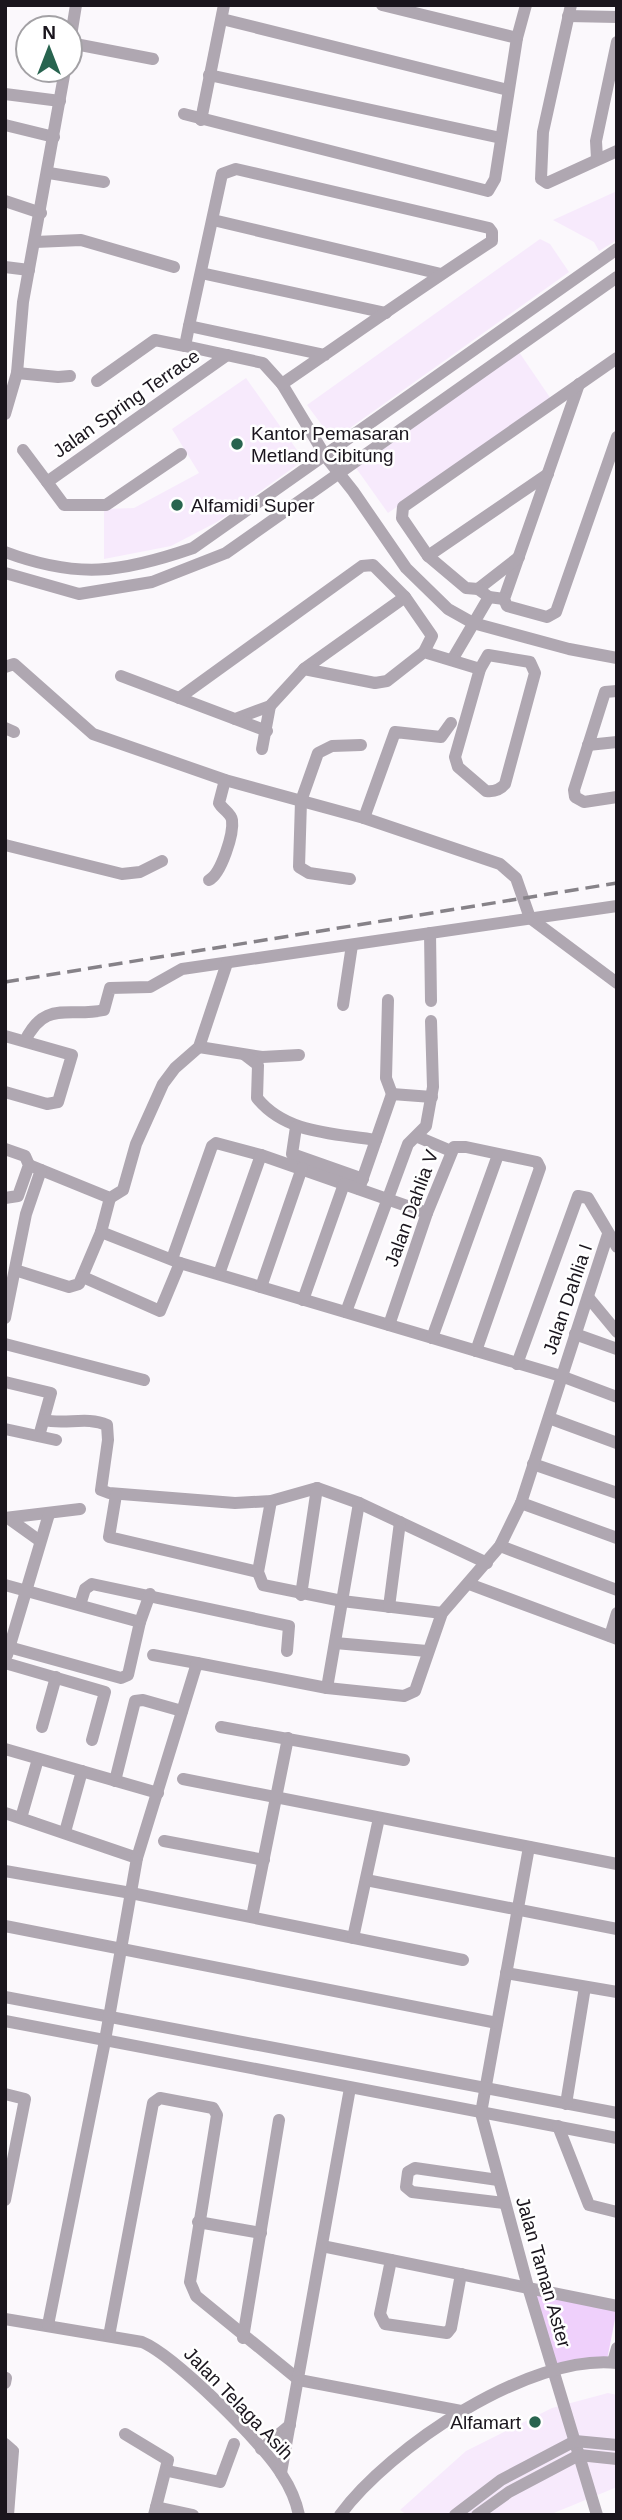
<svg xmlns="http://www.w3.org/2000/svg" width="622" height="2520" font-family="Arial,sans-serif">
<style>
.built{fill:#f7eafc}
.green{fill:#efd0fb}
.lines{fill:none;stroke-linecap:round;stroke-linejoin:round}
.minor{stroke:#afa7b1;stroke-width:12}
.rail{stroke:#868288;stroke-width:3.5;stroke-dasharray:14 7;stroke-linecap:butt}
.poi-dot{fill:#28644f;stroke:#fff;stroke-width:2.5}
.labels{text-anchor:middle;stroke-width:5;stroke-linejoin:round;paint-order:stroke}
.street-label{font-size:19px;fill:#1a151d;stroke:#fff}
.poi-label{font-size:19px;fill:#1a151d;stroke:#fff;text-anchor:start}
</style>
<rect width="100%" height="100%" fill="#fbf8fc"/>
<g class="built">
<polygon points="617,191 617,240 599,251 594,242 553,220"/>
<polygon points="540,239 550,244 569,272 333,440 307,405"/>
<polygon points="519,352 551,399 388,513 356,468"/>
<polygon points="246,378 304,460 217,522 171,546 104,559 104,509 134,508 199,473 172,429"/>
<polygon points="608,2393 617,2395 617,2487 549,2515 407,2515 400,2510 466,2451 552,2408"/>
</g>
<polygon class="green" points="530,2290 617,2309 607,2360 554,2367"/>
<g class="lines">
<g class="minor">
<polyline points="382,5 517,38"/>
<polyline points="571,5 543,132 541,179 547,183 617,151"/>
<polyline points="568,16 617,17"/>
<polyline points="222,19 508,90"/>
<polyline points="70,42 76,5"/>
<polyline points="70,43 153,59"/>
<polyline points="209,75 501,138"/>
<polyline points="5,94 60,101"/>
<polyline points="184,114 488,191 495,179 517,38 526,5"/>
<polyline points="201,120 224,5"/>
<polyline points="5,125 54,137"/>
<polyline points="597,159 596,141 617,42"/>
<polyline points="49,173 104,182"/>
<polyline points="5,201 41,213"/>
<polyline points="213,220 441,274"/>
<polyline points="35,242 81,240 174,267"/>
<polyline points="5,267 29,270"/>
<polyline points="201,273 386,313"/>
<polyline points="189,326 185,346 263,363 282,384 326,457 353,491 406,568 448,609 473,623 569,649 617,658"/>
<polyline points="17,373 58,377 70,376"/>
<polyline points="97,381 155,340 185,346"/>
<path d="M282 384C352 336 421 287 492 241V232L489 228 236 169 222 174 189 326 325 355"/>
<polyline points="579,384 504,599 507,606 547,617 556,612 617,437"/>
<polyline points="5,414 17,373 23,302 65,70"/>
<polyline points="23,450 47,482"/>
<polyline points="181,454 106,505 64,505 47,482 227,355"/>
<path d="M5 552C77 579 121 573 193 548L617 249"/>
<polyline points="428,556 402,518 403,507 617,358"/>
<polyline points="5,573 79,594 152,582 226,553 617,277"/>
<polyline points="478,589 519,557"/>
<polyline points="504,599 489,597 478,589 466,588 428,556 548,474"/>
<path d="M488 655 530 662 535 673 505 784C500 790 494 792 486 791L458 767 455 757 480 669Z"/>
<polyline points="452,660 489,597"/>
<polyline points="5,667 14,664 93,734 225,780 364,818 500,864 516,878 530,918 617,983"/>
<polyline points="304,669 405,597"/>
<polyline points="121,676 235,719 270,706 304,669 375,683 387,681 424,652 480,669"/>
<polyline points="617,691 605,692 574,790 575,797 584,802 617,797"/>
<polyline points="179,698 362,566 373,565 405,597 432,636 424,652"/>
<polyline points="235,719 267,731"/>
<polyline points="5,728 14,732"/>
<polyline points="588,745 617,742"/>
<polyline points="262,749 270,706"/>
<polyline points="364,818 395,732 441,737 451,723"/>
<polyline points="5,845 122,874 140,872 162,861"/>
<polyline points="350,879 309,873 299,867 301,801 318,753 332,746 361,745"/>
<path d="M209 880C221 874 234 834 232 820 231 813 222 809 219 803L225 780"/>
<polyline points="430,933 431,1001"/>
<polyline points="388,1000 386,1078 392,1094"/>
<polyline points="343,1005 352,945"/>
<polyline points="5,1036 72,1055 58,1102 47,1104 5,1092"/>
<path d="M25 1041C45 999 69 1018 104 1010L110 988 150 987 182 969 617 906"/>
<polyline points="199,1047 262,1057 299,1055"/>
<path d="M245 1055 258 1065 257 1098C286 1134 334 1133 376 1140"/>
<polyline points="296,1127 292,1154 363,1179"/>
<polyline points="418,1137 451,1151"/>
<polyline points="5,1149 25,1156 29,1165 18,1196 5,1198"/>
<polyline points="29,1165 110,1198 123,1190 136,1144 163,1084 175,1068 199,1047 227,963"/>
<polyline points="359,1189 392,1094 432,1097"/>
<polyline points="101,1232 180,1263 561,1376 617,1397"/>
<polyline points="172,1259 212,1146 216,1143 261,1155 427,1213"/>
<polyline points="15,1270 69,1287 79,1284 101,1232 110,1198"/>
<polyline points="219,1274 261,1155"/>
<polyline points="83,1277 160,1311 180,1263"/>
<polyline points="261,1287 302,1168"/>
<polyline points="588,1297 617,1332"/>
<polyline points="303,1300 344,1184"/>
<polyline points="346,1312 408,1144 426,1126 433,1087 431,1021"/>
<polyline points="5,1318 26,1214 41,1170"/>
<polyline points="389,1325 427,1213 454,1147 466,1147 537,1162 540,1168 476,1351"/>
<polyline points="575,1334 617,1349"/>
<polyline points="432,1338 498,1155"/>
<polyline points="5,1344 144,1380"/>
<polyline points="517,1364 578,1196 588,1198 617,1247"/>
<polyline points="5,1382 51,1393 39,1436"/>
<polyline points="549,1418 617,1443"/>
<path d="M44 1420C65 1425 87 1416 107 1425L108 1440 101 1490 109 1493 235 1503 271 1501 317 1488 359 1503 487 1563"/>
<polyline points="5,1429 56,1440"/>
<polyline points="533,1464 617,1493"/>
<polyline points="116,1495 109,1537 258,1572"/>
<polyline points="271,1501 258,1572 263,1585 342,1601 442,1613"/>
<polyline points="521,1503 617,1538"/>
<polyline points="5,1518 80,1509"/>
<polyline points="8,1518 40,1541"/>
<polyline points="500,1546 617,1590"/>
<polyline points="469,1584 617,1639"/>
<polyline points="5,1585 140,1622 128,1675 121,1678 5,1646"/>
<polyline points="301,1595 317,1488"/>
<polyline points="80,1605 85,1589 92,1584 289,1626 287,1651"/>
<polyline points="389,1607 400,1522"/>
<polyline points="140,1622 150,1594"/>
<polyline points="610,1636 617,1613"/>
<polyline points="335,1643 427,1651"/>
<polyline points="7,1655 49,1514"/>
<polyline points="153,1655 197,1663"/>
<polyline points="5,1663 105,1692 92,1740"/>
<polyline points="327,1688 359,1503"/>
<polyline points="42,1727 56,1677"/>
<polyline points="221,1727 404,1760"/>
<polyline points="5,1749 158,1793"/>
<polyline points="183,1779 617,1864"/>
<polyline points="115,1781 135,1701 143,1700 182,1711"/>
<polyline points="5,1813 137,1858"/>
<polyline points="21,1818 38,1759"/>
<polyline points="65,1832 82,1771"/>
<polyline points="164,1841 264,1860"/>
<polyline points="529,1847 481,2113 528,2287 597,2515"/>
<polyline points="5,1871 131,1893 463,1960"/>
<polyline points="366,1880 617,1929"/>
<polyline points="252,1917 288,1738"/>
<polyline points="5,1926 497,2023"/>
<polyline points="353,1938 379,1818"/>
<polyline points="506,1973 617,1992"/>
<polyline points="5,1997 617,2113"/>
<polyline points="5,2021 617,2138"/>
<polyline points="5,2094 25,2099 5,2200"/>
<polyline points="566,2104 585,1987"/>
<polyline points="558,2126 589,2205 617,2212"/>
<polyline points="498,2180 415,2168 408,2172 406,2187 412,2192 504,2203"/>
<polyline points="198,2222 261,2233"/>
<polyline points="322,2246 617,2306"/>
<polyline points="391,2260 380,2314 385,2324 447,2333 451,2328 461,2274"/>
<path d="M5 2319 142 2342C174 2355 265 2445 282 2475 290 2487 296 2501 299 2515"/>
<polyline points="48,2325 104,2046 137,1858 197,1663 327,1688 404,1696 415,1691 442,1613 500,1546 521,1503 608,1234"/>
<polyline points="109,2336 153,2103 160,2098 213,2108 217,2115 190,2282 196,2296 299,2380 461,2411"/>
<polyline points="243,2338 279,2120"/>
<polyline points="613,2362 617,2348"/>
<polyline points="5,2383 6,2378"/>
<polyline points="125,2434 168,2460 154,2515"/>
<polyline points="5,2444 13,2451 8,2515"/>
<polyline points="261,2449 290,2425"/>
<polyline points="168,2471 220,2482 234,2444"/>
<polyline points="281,2473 350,2088"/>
<polyline points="156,2507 193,2515"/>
<path d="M340 2515C390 2447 530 2353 617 2363"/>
<polyline points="455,2515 501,2480 575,2441 617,2445"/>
<polyline points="477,2515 509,2492 579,2455 617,2459"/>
</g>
<polyline class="rail" points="5,982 617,883"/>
</g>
<g class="poi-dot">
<circle cx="237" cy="444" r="7"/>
<circle cx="177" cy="505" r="7"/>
<circle cx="535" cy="2422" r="7"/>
</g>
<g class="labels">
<g class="street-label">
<text transform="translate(126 403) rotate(-35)" y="7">Jalan Spring Terrace</text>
<text transform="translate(411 1208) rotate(-70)" y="7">Jalan Dahlia V</text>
<text transform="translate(567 1299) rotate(-71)" y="7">Jalan Dahlia I</text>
<text transform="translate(544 2272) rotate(74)" y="7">Jalan Taman Aster</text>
<text transform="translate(239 2403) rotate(46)" y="7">Jalan Telaga Asih</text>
</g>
<g class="poi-label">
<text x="251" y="440">Kantor Pemasaran<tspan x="251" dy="22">Metland Cibitung</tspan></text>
<text x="191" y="512">Alfamidi Super</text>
<text x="521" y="2429" text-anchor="end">Alfamart</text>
</g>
</g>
<rect width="622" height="2520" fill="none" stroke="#1a151d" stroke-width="14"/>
<g transform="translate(49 49)"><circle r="33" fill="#ffffff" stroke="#a3a1a5" stroke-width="2"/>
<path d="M0-5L12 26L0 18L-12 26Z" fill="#28644f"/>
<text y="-10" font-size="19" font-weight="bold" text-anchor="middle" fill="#1a151d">N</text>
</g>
</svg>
